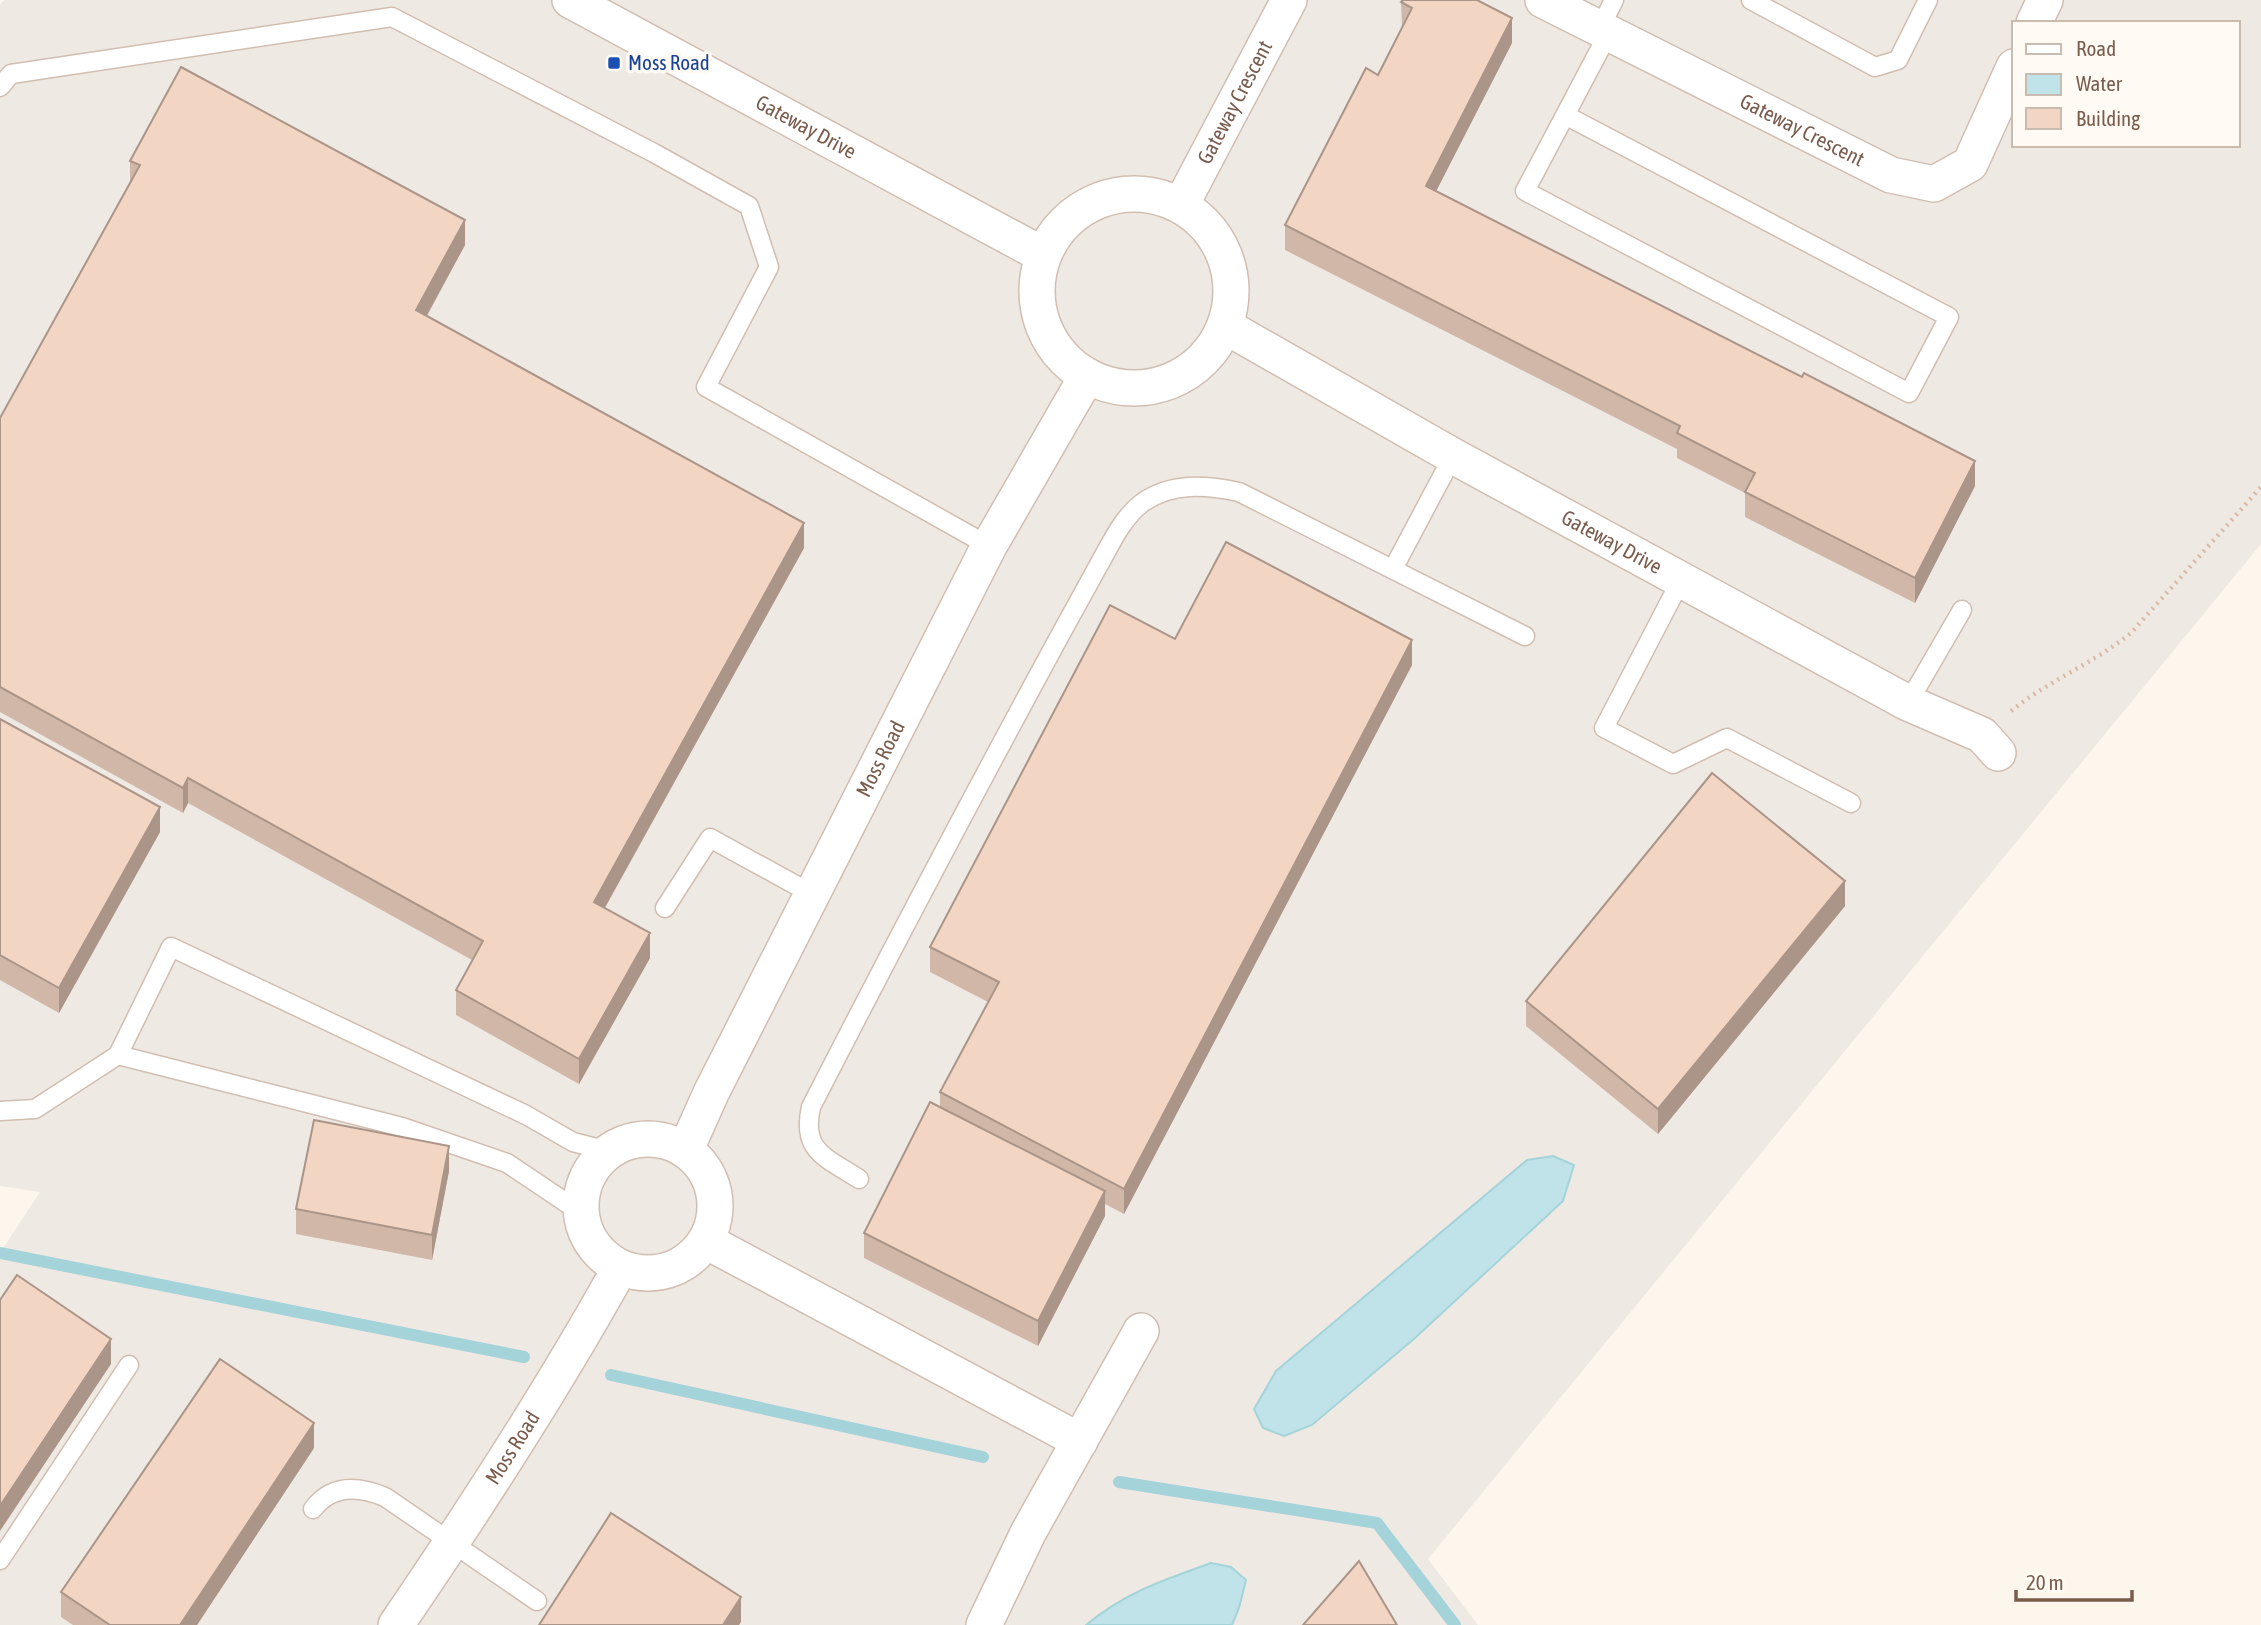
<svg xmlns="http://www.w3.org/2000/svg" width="2261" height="1625" font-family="'Asap Condensed',sans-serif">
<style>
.industrial{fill:#efe9e4;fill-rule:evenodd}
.water{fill:#bfe3e8;stroke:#a5d3da;stroke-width:2}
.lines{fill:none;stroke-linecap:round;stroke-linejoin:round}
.stream{stroke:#a5d3da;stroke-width:12}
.service-casing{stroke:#d1beb0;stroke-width:21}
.minor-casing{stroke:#d1beb0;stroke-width:38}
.path{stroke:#d9b8a5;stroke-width:4.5;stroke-dasharray:2 5;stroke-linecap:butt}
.service{stroke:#fff;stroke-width:18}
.minor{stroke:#fff;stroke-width:35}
.wall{fill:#d1b7a8}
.shaded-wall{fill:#aa9588}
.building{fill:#f3d5c3;stroke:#aa9588;stroke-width:2}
.transit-dot{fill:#1a4fb4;stroke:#fffaf3;stroke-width:2.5}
.labels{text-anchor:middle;stroke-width:7;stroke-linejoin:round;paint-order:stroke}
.transit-label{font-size:21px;fill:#164399;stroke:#fffaf3;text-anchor:start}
.street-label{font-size:21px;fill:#7a5c4d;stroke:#fffaf3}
</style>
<rect width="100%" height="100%" fill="#fdf6ec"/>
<path class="industrial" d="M5 0H2261V544L1428 1559 1478 1625H0V1253L40 1192 0 1186V4ZM2014 23H2238V145H2014Z"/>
<g class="water">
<polygon points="1553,1156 1574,1165 1563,1201 1415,1338 1312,1425 1284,1436 1263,1428 1254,1409 1276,1371 1527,1160"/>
<path d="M1211 1563 1231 1567 1246 1580 1239 1608 1232 1625H1086C1126 1592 1164 1580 1211 1563Z"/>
</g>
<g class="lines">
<g class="stream">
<polyline points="0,1253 524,1357"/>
<polyline points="611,1375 983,1457"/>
<polyline points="1119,1482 1377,1523 1455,1625"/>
</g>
<defs>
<g id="service">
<polyline points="1751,0 1875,67 1898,60 1928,0"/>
<polyline points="1599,30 1614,0"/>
<polyline points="0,87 11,74 392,17 654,153 749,206 769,267 706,387 989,546"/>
<polyline points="1565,115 1949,317 1909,393 1525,191 1608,34"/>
<polyline points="1393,569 1453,456"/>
<polyline points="1681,580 1604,728 1673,764 1727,738 1851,803"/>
<polyline points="1908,703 1962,610"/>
<polyline points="665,908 710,838 812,894"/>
<polyline points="118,1055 402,1127 507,1163 580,1212"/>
<polyline points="0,1111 35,1109 118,1055 171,947 526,1115 573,1142 608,1151"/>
<path d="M859 1179C826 1157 801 1152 811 1107 889 955 969 803 1051 652 1066 624 1082 596 1097 568 1110 546 1121 519 1142 503 1171 482 1206 485 1239 492L1525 636"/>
<path d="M313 1509C332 1484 359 1486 385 1497L537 1601"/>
<polyline points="0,1560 129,1365"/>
</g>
<g id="minor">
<path id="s1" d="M570 0 1043 255"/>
<path id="s2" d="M1543 0 1891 175 1934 184 1970 164 2014 67"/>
<polyline points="2034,23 2045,0"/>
<circle cx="1134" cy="291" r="97"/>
<path id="s3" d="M1181 205 1289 0"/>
<path id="s4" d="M1225 326 1453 456 1908 703 1982 735 1998 753"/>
<circle cx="648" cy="1206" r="67"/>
<path id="s5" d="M686 1149 711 1093 989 546 1087 376"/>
<polyline points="706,1241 1080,1441"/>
<path id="s6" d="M396 1625C475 1509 552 1391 620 1268"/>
<polyline points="984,1625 1028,1533 1141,1331"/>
</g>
</defs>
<use href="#service" class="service-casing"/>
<use href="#minor" class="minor-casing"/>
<path class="path" d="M2011 711C2048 681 2094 663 2131 633L2261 487"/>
<use href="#service" class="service"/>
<use href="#minor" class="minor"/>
</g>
<g class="wall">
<polygon points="1401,2 1512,43 1436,191 1975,486 1915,603 1745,517 1745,493 1677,458 1677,449 1285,250 1285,225 1378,75 1402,28"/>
<polygon points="130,161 465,245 427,316 804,548 605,908 650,958 579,1084 456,1015 456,990 472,960 188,803 183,813 0,712 0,418 130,182"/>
<polygon points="1175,639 1412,665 1124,1214 1105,1204 1105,1216 1038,1346 864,1258 864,1233 940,1108 940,1092 988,1002 930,972 930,947"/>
<polygon points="0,719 160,832 59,1013 0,980"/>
<polygon points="1845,906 1658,1134 1526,1026 1526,1001"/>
<polygon points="449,1171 432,1260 296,1234 296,1209"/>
<polygon points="314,1448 197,1625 73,1625 61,1617 61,1592"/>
</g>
<g class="shaded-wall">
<polygon points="1512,18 1512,43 1426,211 1426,186"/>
<polygon points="465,220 465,245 416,335 416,310"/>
<polygon points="1975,461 1975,486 1915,603 1915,578"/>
<polygon points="804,523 804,548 594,927 594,902"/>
<polygon points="1412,640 1412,665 1124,1214 1124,1189"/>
<polygon points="188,778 188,803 183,813 183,788"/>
<polygon points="160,807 160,832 59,1013 59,988"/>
<polygon points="1845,881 1845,906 1658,1134 1658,1109"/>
<polygon points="650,933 650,958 579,1084 579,1059"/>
<polygon points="449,1146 449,1171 432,1260 432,1235"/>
<polygon points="1105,1191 1105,1216 1038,1346 1038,1321"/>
<polygon points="111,1339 111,1364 0,1531 0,1506"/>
<polygon points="314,1423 314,1448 197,1625 180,1625"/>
<polygon points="741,1597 741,1622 739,1625 723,1625"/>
</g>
<g class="building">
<polygon points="1403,0 1477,0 1512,18 1426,186 1802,377 1804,373 1975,461 1915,578 1745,492 1755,473 1677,433 1680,426 1285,225 1366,68 1378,75 1412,8 1401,2"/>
<polygon points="181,67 465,220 416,310 804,523 594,902 650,933 579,1059 456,990 483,941 188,778 183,788 0,687 0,418 140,165 130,161"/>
<polygon points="1226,542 1412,640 1124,1189 940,1092 999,982 930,947 1110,605 1175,639"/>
<polygon points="0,719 160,807 59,988 0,955"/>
<polygon points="1712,773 1845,881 1658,1109 1526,1001"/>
<polygon points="930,1102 1105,1191 1038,1321 864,1233"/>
<polygon points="314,1120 449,1146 432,1235 296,1209"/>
<polygon points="17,1275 111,1339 0,1506 0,1300"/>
<polygon points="220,1359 314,1423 180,1625 110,1625 61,1592"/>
<polygon points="611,1513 741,1597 723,1625 539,1625"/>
<polygon points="1359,1561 1397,1625 1303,1625"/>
</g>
<rect class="transit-dot" x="607" y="56" width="14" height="14" rx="3.5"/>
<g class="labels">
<g class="transit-label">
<text x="628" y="70">Moss Road</text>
</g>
<g class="street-label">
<text dy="7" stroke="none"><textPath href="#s3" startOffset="116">Gateway Crescent</textPath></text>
<text dy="7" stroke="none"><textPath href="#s1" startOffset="268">Gateway Drive</textPath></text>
<text dy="7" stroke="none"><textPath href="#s2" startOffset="290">Gateway Crescent</textPath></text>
<text dy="7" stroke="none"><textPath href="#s4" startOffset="443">Gateway Drive</textPath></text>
<text dy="7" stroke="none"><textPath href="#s5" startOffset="436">Moss Road</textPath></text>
<text dy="7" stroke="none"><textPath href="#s6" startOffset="212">Moss Road</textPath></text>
</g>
</g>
<rect x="2012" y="21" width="228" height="126" fill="#fffaf3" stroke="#cabbb1" stroke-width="2"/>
<rect x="2026" y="44" width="35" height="10" fill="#ffffff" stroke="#cabbb1" stroke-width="2"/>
<text x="2076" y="56" font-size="21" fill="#7a5c4d">Road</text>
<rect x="2026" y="74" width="35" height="21" fill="#bfe3e8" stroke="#cabbb1" stroke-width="2"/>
<text x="2076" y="91" font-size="21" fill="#7a5c4d">Water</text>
<rect x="2026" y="108" width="35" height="21" fill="#f3d5c3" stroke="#cabbb1" stroke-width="2"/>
<text x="2076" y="126" font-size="21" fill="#7a5c4d">Building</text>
<path d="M2016 1590v10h116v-10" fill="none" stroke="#7a5c4d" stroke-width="3.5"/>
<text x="2026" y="1590" font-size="21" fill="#7a5c4d" stroke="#fffaf3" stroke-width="5" paint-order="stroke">20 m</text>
</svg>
